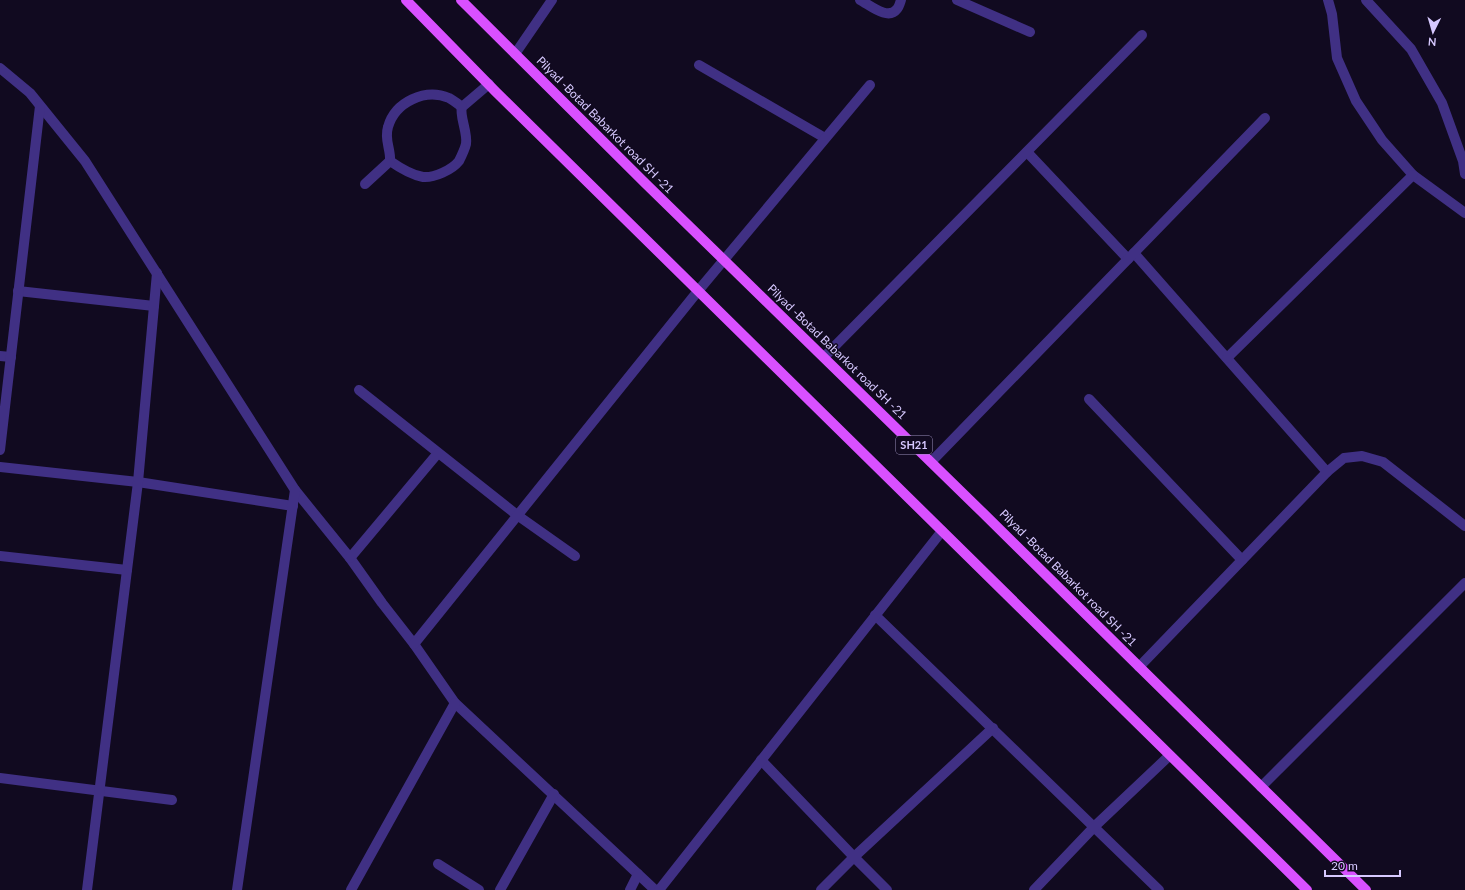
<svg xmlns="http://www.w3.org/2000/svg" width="1465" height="890" font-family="Lato,sans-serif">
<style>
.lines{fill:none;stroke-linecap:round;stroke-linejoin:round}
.minor{stroke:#403084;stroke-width:10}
.major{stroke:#d950ff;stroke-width:10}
.labels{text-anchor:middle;stroke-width:3;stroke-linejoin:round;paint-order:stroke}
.shield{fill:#110a20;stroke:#9c90bc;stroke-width:1}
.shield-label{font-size:11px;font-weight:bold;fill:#d7c9ff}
.street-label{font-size:12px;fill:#d7c9ff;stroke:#110a20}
</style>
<rect width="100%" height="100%" fill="#110a20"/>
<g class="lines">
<g class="minor">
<path d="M860 0C870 5 888 21 897 9 899 7 900 3 901 0"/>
<polyline points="957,0 1030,32"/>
<polyline points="1328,0 1332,14 1337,58 1356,101 1382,140 1413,175 1465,213"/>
<polyline points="1366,0 1411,49 1442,103 1463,161 1465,174"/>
<polyline points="515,54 552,0"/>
<polyline points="699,65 825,138"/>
<polyline points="0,68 30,93 85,161 295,490 350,558 382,603 414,644 455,703 655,890"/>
<polyline points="1027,152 1128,259"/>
<path d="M390 161C400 168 411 175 423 177 434 178 452 170 459 161 461 157 465 148 466 144 468 133 459 115 462 107L489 84"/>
<path d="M365 184 390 161C391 149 384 140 388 127 395 102 425 88 449 98 453 100 458 104 462 107"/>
<polyline points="1134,253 1327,472"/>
<polyline points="18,291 154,306"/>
<polyline points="0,356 11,357"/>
<polyline points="824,357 1142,35"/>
<polyline points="1227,358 1413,175"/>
<polyline points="359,390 517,515 575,556"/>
<polyline points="1089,399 1242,560"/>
<polyline points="0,450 40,106"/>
<polyline points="931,462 1265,118"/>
<polyline points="0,467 138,482 293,506"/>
<polyline points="0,556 127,570"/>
<polyline points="350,558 438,453"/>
<polyline points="875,615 1159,890"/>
<polyline points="414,644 698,291 870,85"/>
<polyline points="1139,667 1327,472 1344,458 1362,456 1383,462 1465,526"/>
<polyline points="761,760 854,857 887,890"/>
<polyline points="0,778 172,800"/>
<polyline points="1261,787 1465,583"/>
<polyline points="438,864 479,890"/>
<polyline points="87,890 138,482 157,273"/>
<polyline points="237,890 295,490"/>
<polyline points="351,890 455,703"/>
<polyline points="500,890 554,794"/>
<polyline points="630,890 638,874"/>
<polyline points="659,890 942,531"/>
<polyline points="821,890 854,857 993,728"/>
<polyline points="1034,890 1095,826 1169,756"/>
</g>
<g class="major">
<polyline points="406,0 496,92 1307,890"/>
<polyline points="461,0 646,184 981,511 1366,890"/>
</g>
</g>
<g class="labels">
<rect class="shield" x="896" y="436" width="36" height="18" rx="3"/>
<g class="shield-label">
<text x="914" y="449">SH21</text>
</g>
<g class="street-label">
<text transform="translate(605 125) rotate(45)" y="4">Pilyad -Botad Babarkot road SH -21</text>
<text transform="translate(837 352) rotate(44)" y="4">Pilyad -Botad Babarkot road SH -21</text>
<text transform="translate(1068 578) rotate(45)" y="4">Pilyad -Botad Babarkot road SH -21</text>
</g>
</g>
<g transform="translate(1433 32) rotate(185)" stroke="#110a20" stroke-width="3" paint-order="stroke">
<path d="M0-3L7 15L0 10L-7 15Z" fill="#d7c9ff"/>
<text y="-6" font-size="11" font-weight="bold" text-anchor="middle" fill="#d7c9ff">N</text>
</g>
<path d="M1325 870v6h75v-6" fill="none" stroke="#d7c9ff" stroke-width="2"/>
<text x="1331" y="870" font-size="12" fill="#d7c9ff" stroke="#110a20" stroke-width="3" paint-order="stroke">20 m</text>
</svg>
